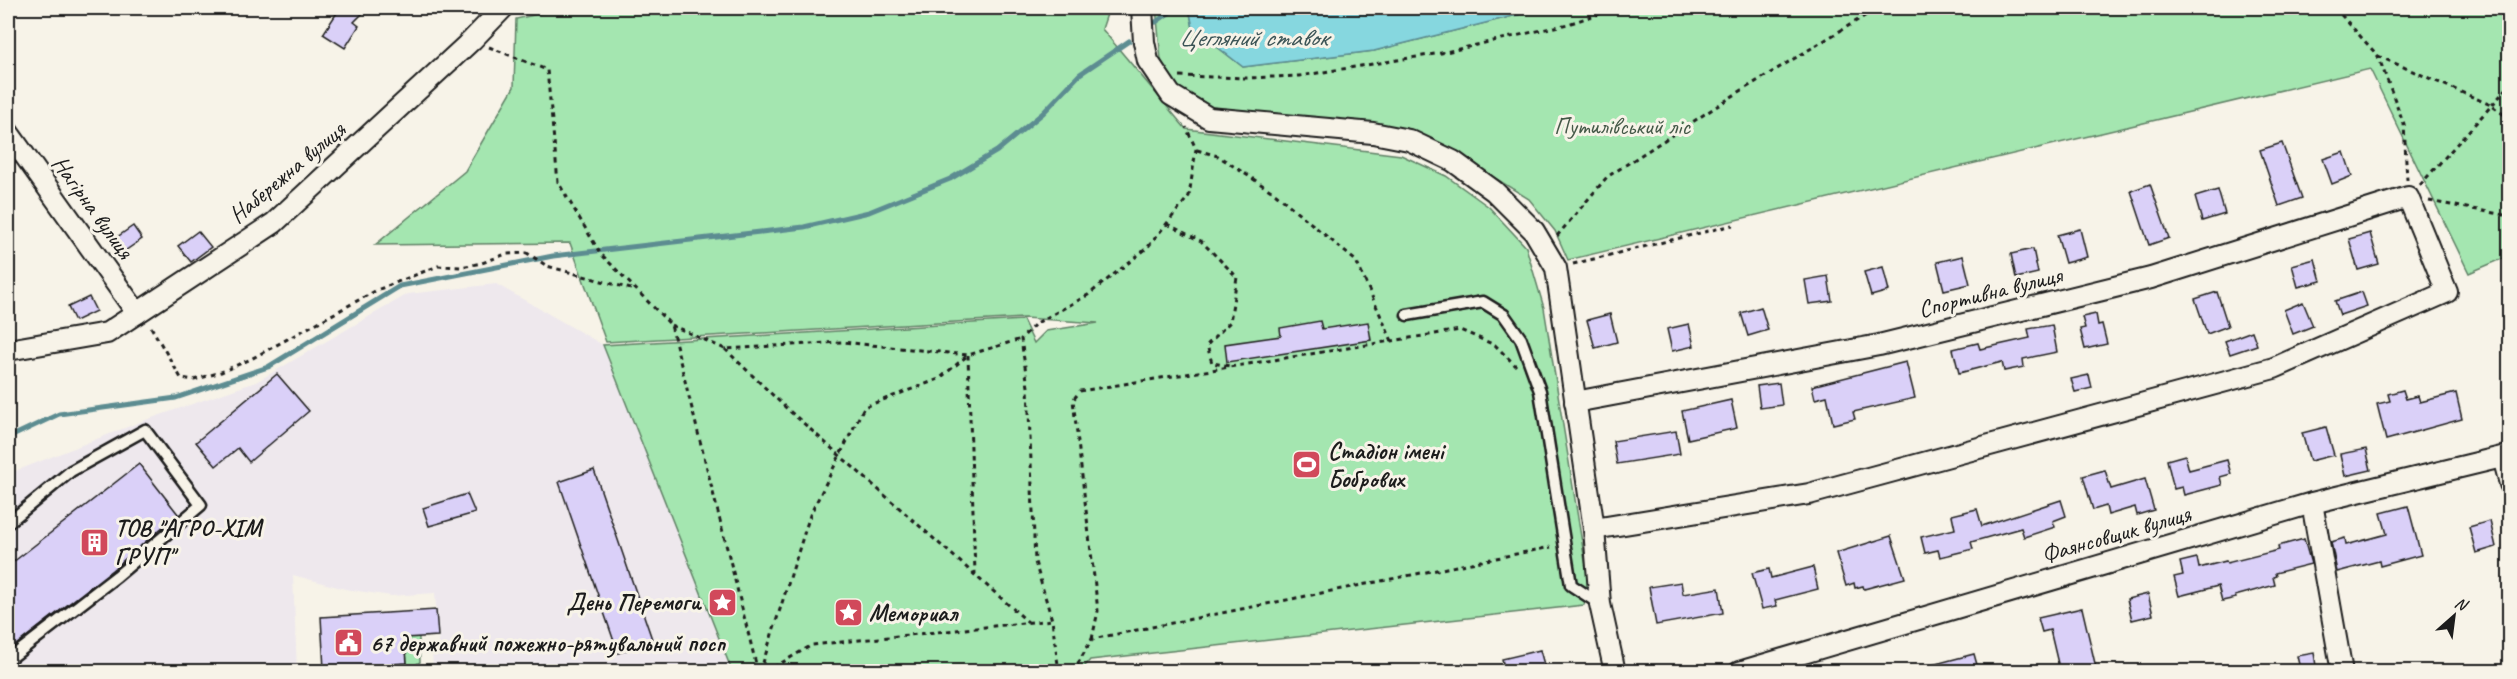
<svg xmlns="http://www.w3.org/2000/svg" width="2517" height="679" font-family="Caveat,sans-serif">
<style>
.built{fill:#eee8ed}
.green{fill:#a4e6b0;stroke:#608166;stroke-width:1.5}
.water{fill:#86d7df;stroke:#5c8c91;stroke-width:1.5}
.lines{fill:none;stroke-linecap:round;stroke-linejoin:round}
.stream{stroke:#5c8c91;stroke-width:5}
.building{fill:#dad0f8;stroke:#1c1c1c;stroke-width:1.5}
.service-casing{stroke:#1c1c1c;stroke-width:15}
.minor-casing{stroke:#1c1c1c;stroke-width:24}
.path{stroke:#1c1c1c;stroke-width:3;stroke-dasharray:4.5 4.5;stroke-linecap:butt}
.service{stroke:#f7f3e8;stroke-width:10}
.minor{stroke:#f7f3e8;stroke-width:20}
.labels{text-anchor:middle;stroke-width:6;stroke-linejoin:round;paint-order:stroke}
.park-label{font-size:24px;fill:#455948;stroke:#f7f3e8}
.street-label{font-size:24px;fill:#1c1c1c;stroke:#f7f3e8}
.poi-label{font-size:24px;font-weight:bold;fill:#1c1c1c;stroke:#f7f3e8;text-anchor:start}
.water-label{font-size:26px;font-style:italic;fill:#3c5456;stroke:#f7f3e8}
</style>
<rect width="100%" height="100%" fill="#f7f3e8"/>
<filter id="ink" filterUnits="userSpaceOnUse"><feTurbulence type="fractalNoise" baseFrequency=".0167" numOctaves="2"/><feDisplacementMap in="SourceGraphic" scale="12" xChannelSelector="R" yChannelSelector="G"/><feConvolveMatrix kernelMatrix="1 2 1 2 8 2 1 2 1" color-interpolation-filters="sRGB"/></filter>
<g filter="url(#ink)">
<polygon class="built" points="496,284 603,345 732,671 433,671 432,650 439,649 435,593 391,596 345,589 293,575 297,671 8,672 8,474 140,422 256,382 408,294"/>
<g class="green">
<polygon points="564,8 1109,8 1102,29 1186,129 1401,155 1446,176 1489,207 1526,247 1544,308 1589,586 1584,605 1090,660 1081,671 732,671 603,345 1023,320 1034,343 1046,331 1098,323 1024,318 606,342 570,243 375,245 465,171 514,87 516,19"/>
<polygon points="1156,8 1189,8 1193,28 1243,67 1374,51 1545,8 2509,8 2509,256 2469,273 2370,69 1568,260 1555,231 1529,199 1442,145 1401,131 1213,117 1179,97 1161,60"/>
<polygon points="418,619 420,662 406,671 388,671 387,666 407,664 404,620"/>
</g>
<polygon class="water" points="1189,8 1545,8 1374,51 1243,67 1193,28"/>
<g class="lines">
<g class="stream">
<polyline points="1156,22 1176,8"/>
<polyline points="8,438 59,414 176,398 268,367 400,286 553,256 804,227 869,212 950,179 997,151 1043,113 1080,74 1129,41"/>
</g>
</g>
<g class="building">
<polygon points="340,8 368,8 354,22 359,26 345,48 323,34"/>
<polygon points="2282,143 2302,198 2279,206 2260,150"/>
<polygon points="2344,152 2352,176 2332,184 2323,159"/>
<polygon points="2150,184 2169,238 2149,245 2131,191"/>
<polygon points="2218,190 2225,214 2202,221 2195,197"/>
<polygon points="133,226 142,239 119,255 110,242"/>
<polygon points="2080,229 2087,257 2065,263 2057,235"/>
<polygon points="198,231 211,247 191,262 178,246"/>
<polygon points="2370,233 2379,264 2358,270 2349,239"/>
<polygon points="2033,249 2038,273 2016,278 2011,254"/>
<polygon points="1963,256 1970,284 1944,290 1937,262"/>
<polygon points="2315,259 2321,281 2298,287 2292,265"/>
<polygon points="1883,267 1889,291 1871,296 1864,272"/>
<polygon points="1828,276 1832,301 1809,304 1805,280"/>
<polygon points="2217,292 2228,326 2207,334 2195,299"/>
<polygon points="2362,292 2367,306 2340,315 2335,301"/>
<polygon points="89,297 96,311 75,321 68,307"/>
<polygon points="2303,302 2313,326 2293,334 2284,310"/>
<polygon points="1761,307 1768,330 1748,336 1741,313"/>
<polygon points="1610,314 1617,342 1595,348 1587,320"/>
<polygon points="2096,314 2098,325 2102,324 2107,344 2085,349 2080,329 2085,328 2082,317"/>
<polygon points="1320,321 1322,329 1368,322 1371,340 1227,362 1225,344 1281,336 1280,328"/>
<polygon points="1689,324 1694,346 1672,351 1667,329"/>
<polygon points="2052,325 2057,352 2023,359 2024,367 2004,371 2002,362 1959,373 1953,349 1978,343 1980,349 2030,338 2028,329"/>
<polygon points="2252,331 2257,345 2230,354 2225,341"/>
<polygon points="1906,362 1915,398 1853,412 1855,419 1833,424 1827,396 1815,399 1812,386"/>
<polygon points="277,374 309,411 249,462 238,448 216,466 196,442"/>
<polygon points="2089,375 2092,388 2075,392 2071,379"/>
<polygon points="1779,383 1782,405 1760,408 1757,386"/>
<polygon points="2403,390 2406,399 2418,396 2420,402 2456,393 2462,419 2386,440 2377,404 2390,401 2388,394"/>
<polygon points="1731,400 1737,428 1688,439 1682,411"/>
<polygon points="2326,427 2334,455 2310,461 2302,433"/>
<polygon points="1676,431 1680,454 1617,464 1613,441"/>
<polygon points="2366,449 2371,470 2345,476 2340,454"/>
<polygon points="2185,455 2189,470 2227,460 2231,474 2220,477 2222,485 2184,495 2182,487 2174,489 2167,460"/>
<polygon points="139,464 178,514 112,570 8,651 8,566"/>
<polygon points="594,470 653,642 618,653 559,482"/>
<polygon points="2105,470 2111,489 2145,479 2154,510 2137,515 2135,507 2108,515 2106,506 2093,510 2083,476"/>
<polygon points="467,494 475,513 429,526 423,508"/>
<polygon points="2061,500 2066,516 2053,521 2055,527 2024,537 2021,528 1971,542 1973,549 1940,557 1938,550 1925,553 1921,537 1955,529 1952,515 1977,509 1982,526"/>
<polygon points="2408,506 2421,555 2380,566 2379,561 2337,572 2331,542 2345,538 2346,545 2387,534 2381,513"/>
<polygon points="2490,521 2496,547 2476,553 2469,527"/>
<polygon points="1891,536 1905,578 1864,589 1863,586 1855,588 1854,583 1846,586 1836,553"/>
<polygon points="2304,539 2311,564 2275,573 2276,576 2273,577 2275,585 2235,596 2236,598 2222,601 2218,586 2179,596 2174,577 2183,575 2180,562 2197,558 2199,568 2226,561 2227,563 2279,550 2278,546"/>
<polygon points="1813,567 1818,589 1775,600 1777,606 1762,609 1752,573 1769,569 1771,578"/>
<polygon points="1681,582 1683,594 1719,588 1723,613 1656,625 1649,587"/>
<polygon points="2148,594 2153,615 2132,620 2127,599"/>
<polygon points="2082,608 2097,672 2060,672 2050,630 2042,632 2038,618"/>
<polygon points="436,610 438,636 405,638 407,663 324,669 321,617"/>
<polygon points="1540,650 1546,672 1505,672 1502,659"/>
<polygon points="2314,653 2316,666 2300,669 2297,656"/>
<polygon points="1974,654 1979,672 1925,672 1924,667"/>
</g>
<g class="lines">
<defs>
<g id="service">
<polyline points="1407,315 1483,302 1504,315 1521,339 1540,391 1571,585 1600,604"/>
<polyline points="8,523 71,471 145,430 201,505 117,576 8,660"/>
</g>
<g id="minor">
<polyline points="1142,8 1144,42 1148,61 1171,95 1209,118 1373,133 1409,140 1453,161 1494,191 1534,231 1556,268 1594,529 1600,604 1615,672"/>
<polyline points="8,132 137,313"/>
<polyline points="8,350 107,333 274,223 472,40 503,8"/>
<polyline points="1575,402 1879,345 2151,278 2408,197 2447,292 2274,368 1809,494 1594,529"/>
<polyline points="2503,457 2510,484"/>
<polyline points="2312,503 2342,672"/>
<polyline points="1739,672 2312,503 2510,455"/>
</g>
</defs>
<use href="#service" class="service-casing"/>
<use href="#minor" class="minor-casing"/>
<g class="path">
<polyline points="2335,8 2378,56 2404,124 2407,180"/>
<polyline points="489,47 547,70 558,182 600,253 671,325 758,672"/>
<polyline points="2378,56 2491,105 2510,119"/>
<polyline points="1180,76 1247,78 1299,76 1441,53 1568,24 1617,8"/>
<polyline points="1197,150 1218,156 1276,194 1356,261 1392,341"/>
<polyline points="2420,185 2510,85"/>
<polyline points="2429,201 2510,216"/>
<polyline points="1167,224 1201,241 1237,277 1230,322 1207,345 1212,363 1230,366"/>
<polyline points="1557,236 1607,177 1739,92 1868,14 1886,8"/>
<polyline points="1573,264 1733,225"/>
<polyline points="671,325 725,349 842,342 968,355 1021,339"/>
<polyline points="151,327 181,378 194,380 221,372 251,359 377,290 438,266 461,267 482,263 506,254 527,253 547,266 631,289"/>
<polyline points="725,349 784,406 1028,622"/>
<polyline points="968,355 975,574"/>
<polyline points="1092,639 1098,611 1073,400 1080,391 1460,330 1495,345 1516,366"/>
<polyline points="760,672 810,515 864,407 939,379 968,355"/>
<polyline points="766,672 812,645 1052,620"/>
<polyline points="1059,672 1052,620 1035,562 1028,387 1021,339 1035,324 1088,295 1147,248 1189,196 1196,149 1186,127"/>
<polyline points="1073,672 1092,639 1551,547"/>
</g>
<use href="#service" class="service"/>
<use href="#minor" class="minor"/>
</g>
</g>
<defs>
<symbol id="stadium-square" viewBox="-11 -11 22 22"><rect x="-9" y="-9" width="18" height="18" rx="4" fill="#d1495b" stroke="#f7f3e8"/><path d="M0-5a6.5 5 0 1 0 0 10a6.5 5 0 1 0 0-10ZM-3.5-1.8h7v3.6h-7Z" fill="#fff"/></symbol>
<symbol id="building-square" viewBox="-11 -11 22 22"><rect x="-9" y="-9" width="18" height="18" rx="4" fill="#d1495b" stroke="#f7f3e8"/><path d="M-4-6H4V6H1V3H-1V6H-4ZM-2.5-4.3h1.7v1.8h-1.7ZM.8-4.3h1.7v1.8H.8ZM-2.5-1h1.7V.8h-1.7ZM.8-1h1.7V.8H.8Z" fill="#fff"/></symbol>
<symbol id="sight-square" viewBox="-11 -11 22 22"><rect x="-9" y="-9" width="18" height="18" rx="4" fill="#d1495b" stroke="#f7f3e8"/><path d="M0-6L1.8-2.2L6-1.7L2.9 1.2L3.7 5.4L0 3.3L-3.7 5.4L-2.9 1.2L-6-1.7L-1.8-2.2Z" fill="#fff"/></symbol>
<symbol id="civic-square" viewBox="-11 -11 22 22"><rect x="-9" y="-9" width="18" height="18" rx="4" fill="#d1495b" stroke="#f7f3e8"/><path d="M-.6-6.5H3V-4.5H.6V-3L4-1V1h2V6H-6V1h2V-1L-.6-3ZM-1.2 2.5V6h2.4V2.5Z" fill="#fff"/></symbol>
</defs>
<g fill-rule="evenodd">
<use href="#stadium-square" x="1290" y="448" width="33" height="33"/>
<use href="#building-square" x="78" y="526" width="33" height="33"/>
<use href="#sight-square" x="706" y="586" width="33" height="33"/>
<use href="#sight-square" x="832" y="596" width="33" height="33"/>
<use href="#civic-square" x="332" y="626" width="33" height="33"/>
</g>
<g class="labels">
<g class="park-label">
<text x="1622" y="134">Путилівський ліс</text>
</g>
<g class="street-label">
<text transform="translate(287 172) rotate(-40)" y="8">Набережна вулиця</text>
<text transform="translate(93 207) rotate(54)" y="8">Нагірна вулиця</text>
<text transform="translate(1990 292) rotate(-14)" y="8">Спортивна вулиця</text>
<text transform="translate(2116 534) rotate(-16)" y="8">Фаянсовщик вулиця</text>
</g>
<g class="poi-label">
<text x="1328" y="459">Стадіон імені<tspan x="1328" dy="28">Бобрових</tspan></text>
<text x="115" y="536">ТОВ "АГРО-ХІМ<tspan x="115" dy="28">ГРУП"</tspan></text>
<text x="701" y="610" text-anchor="end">День Перемоги</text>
<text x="869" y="621">Мемориал</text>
<text x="370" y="651">67 державний пожежно-рятувальний посп</text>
</g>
<g class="water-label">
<text x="1253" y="46">Цегляний ставок</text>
</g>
</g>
<rect width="2517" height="679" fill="none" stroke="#f7f3e8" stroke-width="30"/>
<rect x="15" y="15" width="2487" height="649" fill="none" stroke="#1c1c1c" stroke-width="2" filter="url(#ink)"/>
<g transform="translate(2454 616) rotate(28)" stroke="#f7f3e8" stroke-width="4.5" paint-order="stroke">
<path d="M0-4.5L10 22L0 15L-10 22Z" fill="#1c1c1c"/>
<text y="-9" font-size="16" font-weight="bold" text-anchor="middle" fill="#1c1c1c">N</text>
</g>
</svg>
